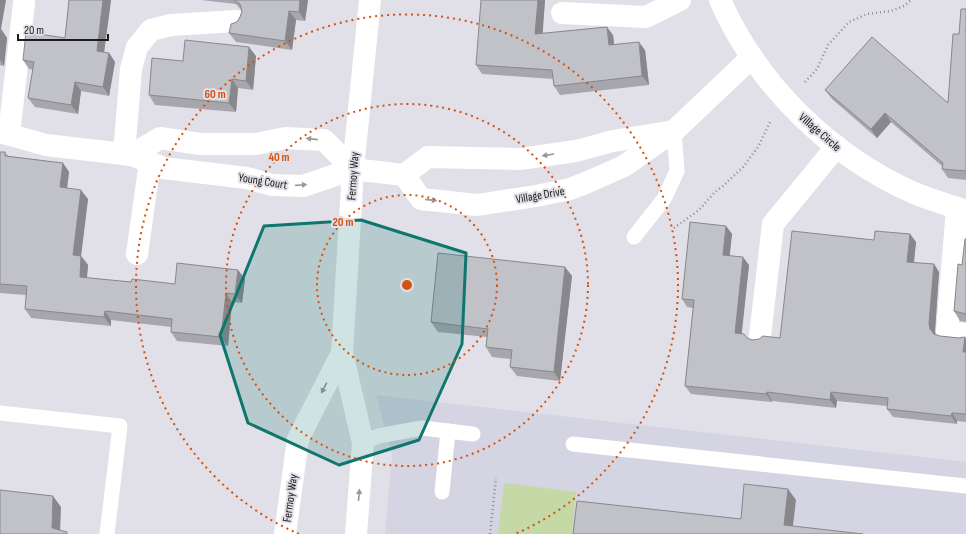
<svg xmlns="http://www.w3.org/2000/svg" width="966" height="534" font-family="'Sofia Sans Condensed',sans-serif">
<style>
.built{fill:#d5d4e3}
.green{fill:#c4d9a6}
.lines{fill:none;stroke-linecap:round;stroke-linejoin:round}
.path{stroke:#8c8c91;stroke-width:2.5;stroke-dasharray:1 3;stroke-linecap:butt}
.service{stroke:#fff;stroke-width:15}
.minor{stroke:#fff;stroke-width:22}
.wall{fill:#a6a6ac}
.shaded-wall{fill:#87878c}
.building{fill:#c1c1c8;stroke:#87878c}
.oneway{fill:#989899}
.marked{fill:#0f766e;fill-opacity:0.2;stroke:#0f766e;stroke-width:3;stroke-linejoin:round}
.ring{fill:none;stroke:#d3530e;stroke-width:2;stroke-dasharray:2 4}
.labels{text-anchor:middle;stroke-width:4;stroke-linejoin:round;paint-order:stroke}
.street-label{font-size:12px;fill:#1a1a1c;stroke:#e1e0e8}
.centre{fill:#d3530e;stroke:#e1e0e8;stroke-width:2}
.ring-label{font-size:12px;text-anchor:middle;font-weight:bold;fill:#d3530e;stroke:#e1e0e8;stroke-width:4;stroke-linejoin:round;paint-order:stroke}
</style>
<rect width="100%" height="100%" fill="#e1e0e8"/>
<polygon class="built" points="376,395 966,462 966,534 385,534 392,455"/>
<polygon class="green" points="504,483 576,492 572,534 498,534"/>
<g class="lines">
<g class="path">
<polyline points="805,82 817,69 828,45 849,22 867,14 891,11 904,6 911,0"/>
<polyline points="674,228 699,210 715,192 723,186 743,167 758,147 770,122"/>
<polyline points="490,534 496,478"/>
</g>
<g class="service">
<polyline points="634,237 664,199 677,171 674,131"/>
<polyline points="0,413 120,426 107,534"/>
<polyline points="363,443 378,436 422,428 473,434"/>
<polyline points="573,444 966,486"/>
<polyline points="442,492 448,431"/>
</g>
<g class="minor">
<path d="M720 0C757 84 830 156 914 193 931 200 949 205 966 211"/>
<polyline points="562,13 646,17 680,0"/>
<polyline points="0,132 46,145 132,155 160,138 200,144 256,144 285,138 324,140 353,169"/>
<polyline points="9,134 24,3"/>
<polyline points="124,154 131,69 137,47 151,30 171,25 236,21"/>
<polyline points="132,155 163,168 247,178 272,185 303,186 353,169 404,175 428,157 520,159 576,151 613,141 674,131"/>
<polyline points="404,175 421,199 477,205 536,196 570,189 588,182 624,166 674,131 752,57"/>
<polyline points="957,208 947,332 966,334"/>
<polyline points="137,254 150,162"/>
<polyline points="760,336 773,224 837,146"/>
<polyline points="285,534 298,439 342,353"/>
<polyline points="356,534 363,443 342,353 353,169 370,0"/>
</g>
</g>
<g class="wall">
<polygon points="0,0 1,29 7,38 4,66 0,65"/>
<polygon points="69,0 111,0 104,53 109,53 115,62 109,96 81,91 78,114 35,107 28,98 33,70 29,69 23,60 65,38"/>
<polygon points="201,0 308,0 305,21 296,20 292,50 236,42 229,33 237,22 240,17 242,11 236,4"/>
<polygon points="545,0 542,33 613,35 614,44 645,50 649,85 560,95 554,86 553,79 482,74 476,65"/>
<polygon points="966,9 966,180 948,178 942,169 942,166 891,122 877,138 832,99 825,90 948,103 959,34"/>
<polygon points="256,56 253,90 238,88 236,112 155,105 149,95 183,61"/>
<polygon points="0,152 5,152 8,156 63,163 69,172 67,188 88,199 81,256 88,265 87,278 131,282 175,284 238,270 245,279 242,303 232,302 228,346 177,341 171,332 171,327 111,320 111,326 31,318 25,309 26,295 0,293"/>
<polygon points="726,226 732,234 729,255 749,265 741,334 747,338 752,340 780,338 874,240 910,234 916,242 914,263 934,264 939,272 935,331 935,334 940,336 959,338 965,337 966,339 966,422 957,421 957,424 893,417 887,409 887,406 837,401 836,408 772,401 772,402 691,394 685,386 693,308 687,307 682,299"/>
<polygon points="966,239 966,322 960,321 954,311"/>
<polygon points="565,267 572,276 560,381 517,376 510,367 511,359 492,357 486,347 487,337 438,332 431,322"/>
</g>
<g class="shaded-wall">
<polygon points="0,0 6,0 1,29 7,38 4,66 0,59"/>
<polygon points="103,0 111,0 103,60 97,51"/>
<polygon points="300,0 308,0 305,21 299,12"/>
<polygon points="538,0 545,0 542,43 535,34"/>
<polygon points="289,11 296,20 292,50 285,41"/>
<polygon points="607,27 613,35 615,53 609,45"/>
<polygon points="639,42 645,50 649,85 642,76"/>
<polygon points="249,47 256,56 253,90 246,81"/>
<polygon points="109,53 115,62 109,96 103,87"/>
<polygon points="232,79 238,88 236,112 229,103"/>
<polygon points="75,82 81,91 78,114 71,105"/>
<polygon points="885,113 891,122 877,138 871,129"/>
<polygon points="63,163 69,172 66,196 60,187"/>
<polygon points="81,190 88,199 80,264 73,255"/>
<polygon points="726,226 732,234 729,263 723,255"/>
<polygon points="910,234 916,242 913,270 907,262"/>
<polygon points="81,256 88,265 86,286 80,277"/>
<polygon points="743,257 749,265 741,341 735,333"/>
<polygon points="934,264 939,272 935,331 936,337 930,329 929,323"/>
<polygon points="565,267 572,276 560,381 554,372"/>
<polygon points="238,270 245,279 242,303 235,294"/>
<polygon points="226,293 232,302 228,346 221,337"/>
<polygon points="105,311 111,320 111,326 104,317"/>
<polygon points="965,337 966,339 966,356 963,352"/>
<polygon points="767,392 772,401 772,402 766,394"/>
<polygon points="831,392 837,401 836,408 830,400"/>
<polygon points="952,413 957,421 957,424 951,416"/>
<polygon points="788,489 796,500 792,534 784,525"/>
<polygon points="53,496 61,507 60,534 52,528"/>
</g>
<g class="building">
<polygon points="69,0 103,0 97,51 109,53 103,87 75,82 71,105 28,98 34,62 23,60 26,32 65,38"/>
<polygon points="234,0 300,0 299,12 289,11 285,41 229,33 231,24 237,22 240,17 242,11 240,4"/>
<polygon points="481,0 538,0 535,34 607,27 609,45 639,42 642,76 554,86 552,70 476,65"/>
<polygon points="961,9 966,9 966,171 942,169 943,163 885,113 871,129 825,90 872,37 948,103 953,34 959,34"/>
<polygon points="0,28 1,29 0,39"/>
<polygon points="185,40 249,47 246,81 232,79 229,103 149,95 152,58 183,61"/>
<polygon points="0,152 5,152 5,156 63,163 60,187 81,190 73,255 81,256 80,277 131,282 132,279 175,284 177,263 238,270 235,294 226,293 221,337 171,332 172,319 105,311 104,317 25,309 27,286 0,284"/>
<polygon points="690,222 726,226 723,255 743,257 735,333 744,334 747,338 752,340 759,339 763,336 780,338 792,231 874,240 875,231 910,234 907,262 934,264 929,323 930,329 934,334 940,336 959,338 965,337 963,352 966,352 966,414 952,413 951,416 887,409 888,398 831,392 830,400 767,392 766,394 685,386 694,300 682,299"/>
<polygon points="965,239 966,239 966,314 954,311 958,264 962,265"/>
<polygon points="438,253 565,267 554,372 510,367 512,350 486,347 488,329 431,322"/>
<polygon points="744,484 788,489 784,525 863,534 573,534 577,501 741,519"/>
<polygon points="0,490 53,496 52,528 67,532 67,534 0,534"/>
</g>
<defs><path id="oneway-solid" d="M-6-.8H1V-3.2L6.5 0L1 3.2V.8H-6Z"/></defs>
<g class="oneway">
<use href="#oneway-solid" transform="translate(312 139) rotate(-174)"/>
<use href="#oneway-solid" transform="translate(548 155) rotate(171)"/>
<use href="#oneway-solid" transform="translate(301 185) rotate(-4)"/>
<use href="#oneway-solid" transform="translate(431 200) rotate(6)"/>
<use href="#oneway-solid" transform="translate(324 388) rotate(117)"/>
<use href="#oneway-solid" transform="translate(359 495) rotate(-85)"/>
</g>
<path class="marked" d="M361 220 466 253 462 344 419 440 339 465 248 423 220 335 264 226Z"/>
<g class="ring">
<circle cx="407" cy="285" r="90"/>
<circle cx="407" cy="285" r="181"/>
<path d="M299 534A271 271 0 1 1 515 534"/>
</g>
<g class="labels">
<g class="street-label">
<text transform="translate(820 132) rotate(41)" y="4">Village Circle</text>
<text transform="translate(353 176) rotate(-86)" y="4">Fermoy Way</text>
<text transform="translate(263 181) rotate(9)" y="4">Young Court</text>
<text transform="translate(540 195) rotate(-10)" y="4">Village Drive</text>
<text transform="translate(290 498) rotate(-82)" y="4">Fermoy Way</text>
</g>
</g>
<circle cx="407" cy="285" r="6" class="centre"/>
<g class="ring-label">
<text x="215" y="98">60 m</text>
<text x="279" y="161">40 m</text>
<text x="343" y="226">20 m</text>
</g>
<path d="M18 34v6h90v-6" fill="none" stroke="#1a1a1c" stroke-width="2"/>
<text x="24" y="34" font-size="12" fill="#1a1a1c" stroke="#e1e0e8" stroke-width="3" paint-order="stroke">20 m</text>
</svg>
